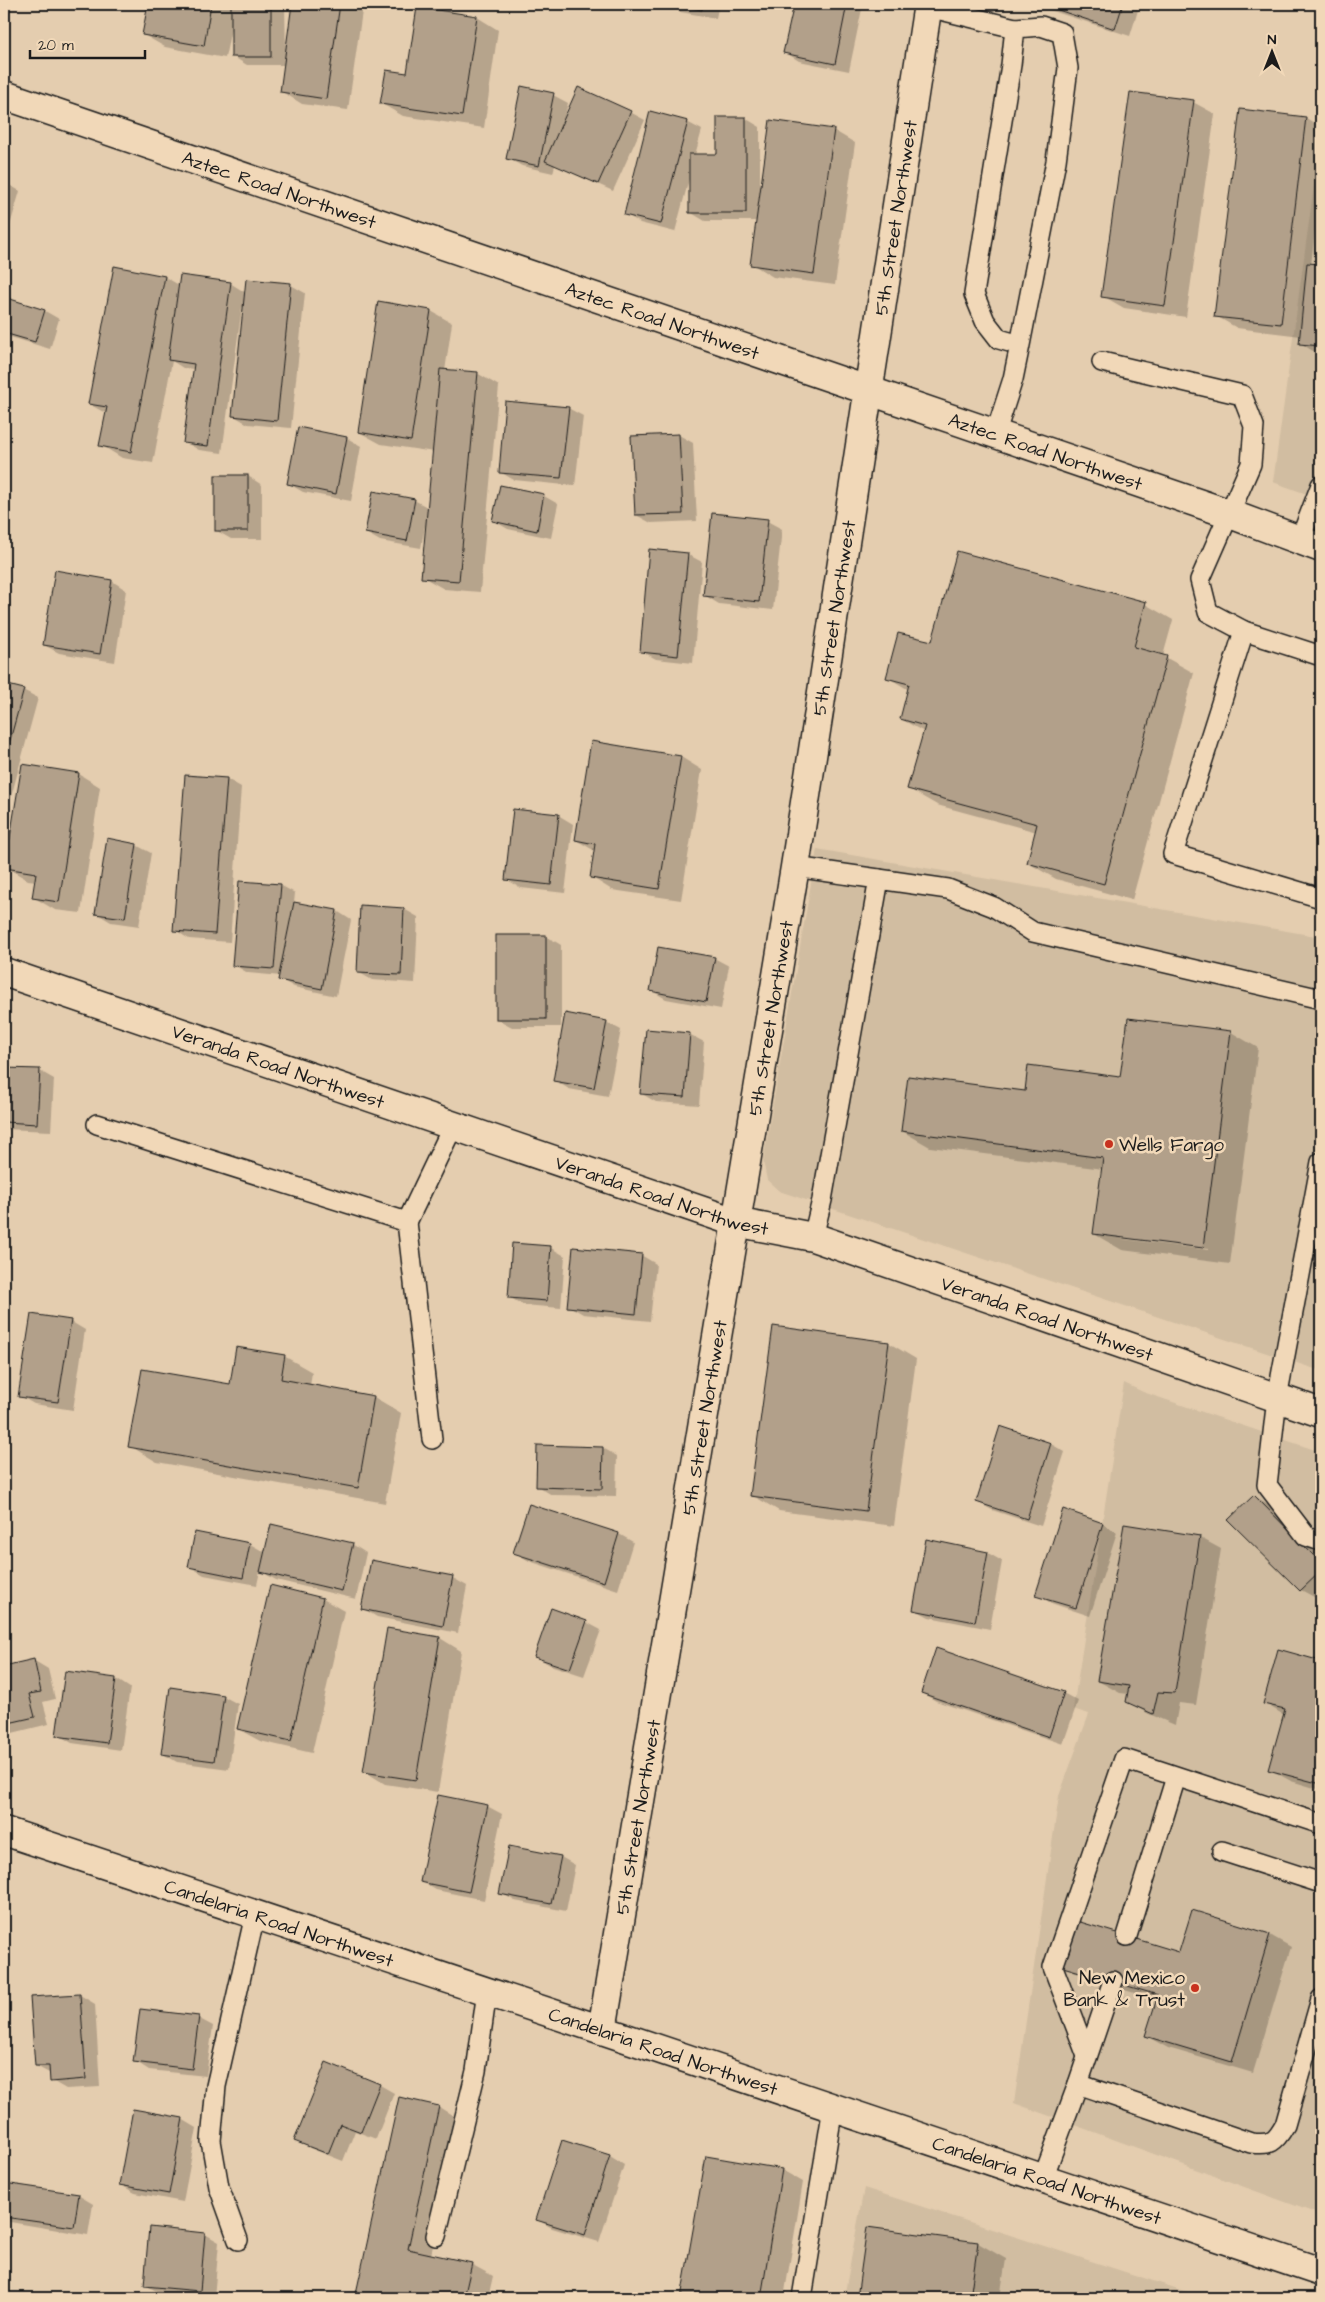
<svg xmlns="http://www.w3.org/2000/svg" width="1325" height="2302" font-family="'Architects Daughter',sans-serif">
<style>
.built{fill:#d1bda1}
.shadow{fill:#0003;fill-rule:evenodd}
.building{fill:#b2a08a;stroke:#1c1c1c}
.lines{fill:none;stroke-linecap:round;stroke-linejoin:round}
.service-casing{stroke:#1c1c1c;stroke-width:22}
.minor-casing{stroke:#1c1c1c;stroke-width:31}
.secondary-casing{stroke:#1c1c1c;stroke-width:31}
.service{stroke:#f1d8b8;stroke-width:19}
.minor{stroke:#f1d8b8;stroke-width:28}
.secondary{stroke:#f1d8b8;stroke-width:28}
.poi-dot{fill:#c8321e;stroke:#f1d8b8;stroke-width:2}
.labels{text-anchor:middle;stroke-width:5;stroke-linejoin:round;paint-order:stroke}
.street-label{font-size:19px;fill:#1c1c1c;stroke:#f1d8b8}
.poi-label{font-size:19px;fill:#1c1c1c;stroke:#f1d8b8;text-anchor:start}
</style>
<rect width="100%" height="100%" fill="#e4cdaf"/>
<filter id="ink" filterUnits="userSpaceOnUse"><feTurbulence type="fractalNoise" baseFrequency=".02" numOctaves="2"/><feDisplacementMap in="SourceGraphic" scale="10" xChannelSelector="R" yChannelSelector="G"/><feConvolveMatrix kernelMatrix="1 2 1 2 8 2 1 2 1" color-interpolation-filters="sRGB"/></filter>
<g filter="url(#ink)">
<g class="built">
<polygon points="1321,135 1321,499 1273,482"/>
<polygon points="817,849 1321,937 1321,1371 779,1191 767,1180 763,1161"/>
<polygon points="1124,1383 1143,1392 1321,1452 1321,2215 1014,2103 1059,1796 1089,1714 1073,1709"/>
<polygon points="864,2188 1206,2298 844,2298"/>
</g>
<g class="shadow">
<polygon points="149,4 285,4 286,54 294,4 363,4 348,110 302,104 281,91 285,65 247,65 232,56 232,24 225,58 165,47 144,35"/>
<polygon points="667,4 719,4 716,18 680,12"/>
<polygon points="795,4 863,4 849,71 799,61 785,52"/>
<polygon points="1031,4 1140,4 1130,36"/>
<polygon points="477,17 498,30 484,128 403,116 382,104"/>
<polygon points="553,95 568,103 564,119 630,112 645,120 613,191 555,165 553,173 522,166 507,158"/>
<polygon points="1193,102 1215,114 1186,317 1124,308 1103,296"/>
<polygon points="745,118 760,127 760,194 833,130 855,143 835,285 773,277 752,264 758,221 705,221 690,212 689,179 675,232 640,223 626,214 687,122 702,130 695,155 718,155"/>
<polygon points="1306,118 1321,127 1321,180 1311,265 1321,266 1321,356 1300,343 1301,336 1237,328 1216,316"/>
<polygon points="4,182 20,191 4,246"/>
<polygon points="165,277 179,285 230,283 246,293 291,285 305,293 291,428 248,424 234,416 245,308 242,307 222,453 199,450 185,442 195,369 183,368 172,361 153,463 122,458 101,445 107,414 89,404"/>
<polygon points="4,298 45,311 59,319 50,349 4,335"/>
<polygon points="379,303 431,311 452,323 445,371 477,373 499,386 480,592 444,589 423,577 427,526 425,526 421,548 380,541 366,533 414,500 429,508 434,452 381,444 359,432"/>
<polygon points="568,408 583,416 575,486 514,480 500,472"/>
<polygon points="299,429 347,438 361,446 351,501 303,492 289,484"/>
<polygon points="679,435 693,443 697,521 651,523 636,515"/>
<polygon points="248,476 262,485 262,539 231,539 217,531"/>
<polygon points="501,486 544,496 558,504 551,538 508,529 494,521"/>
<polygon points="767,521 782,529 773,610 719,604 704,595"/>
<polygon points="687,554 702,562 693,663 656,659 641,651"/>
<polygon points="56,572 112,581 126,590 115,662 59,653 44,645"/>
<polygon points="1145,604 1173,620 1163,656 1194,673 1132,900 1056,879 1028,863 1037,832 937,805 909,789 924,732 901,719 909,690 887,677 933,643"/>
<polygon points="4,685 23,690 38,698 11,797 4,795"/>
<polygon points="681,757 702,770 681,900 612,890 591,877 595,851 576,840"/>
<polygon points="23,766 79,774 100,787 81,913 55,910 33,897 36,881 28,880 7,868"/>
<polygon points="227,779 241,787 230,942 189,939 175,930"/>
<polygon points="558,815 573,824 565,893 521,888 506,879"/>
<polygon points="136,845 151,853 139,926 111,922 96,913"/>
<polygon points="280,885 295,893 294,903 337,911 351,920 336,996 294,987 280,979 281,976 248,973 234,965"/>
<polygon points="404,909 418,917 415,983 372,980 358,972"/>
<polygon points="497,936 546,936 561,945 561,1027 512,1027 497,1019"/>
<polygon points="714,958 729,966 721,1009 666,999 652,991"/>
<polygon points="606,1022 621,1030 608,1096 569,1089 554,1080"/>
<path d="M1231 1032 1258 1048 1230 1264 1122 1250 1094 1234 1103 1169 930 1147 902 1131 1026 1092 1121 1078ZM1122 1237 1209 1248V1250L1122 1239Z"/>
<polygon points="689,1034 704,1042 699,1105 656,1102 642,1094"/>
<polygon points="4,1069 40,1071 54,1079 51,1131 4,1129"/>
<polygon points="551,1248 565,1256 561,1308 523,1305 509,1297"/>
<polygon points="641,1255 656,1264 650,1321 583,1314 569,1306"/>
<polygon points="70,1321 85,1330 73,1410 34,1404 20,1396"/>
<polygon points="889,1343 916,1359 894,1526 779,1511 752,1495"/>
<polygon points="284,1356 312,1372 310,1386 374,1397 401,1413 385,1503 157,1462 130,1446 231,1385"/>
<polygon points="1001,1428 1051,1444 1065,1452 1041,1526 992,1510 977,1502"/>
<polygon points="603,1448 617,1456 616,1496 552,1495 537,1486"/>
<polygon points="1254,1496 1268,1504 1321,1558 1321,1593 1316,1598 1301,1590 1230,1520"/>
<polygon points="529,1506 619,1534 633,1542 618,1590 529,1561 514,1552"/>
<polygon points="1064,1511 1103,1524 1117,1532 1090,1616 1051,1603 1037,1595"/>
<polygon points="1199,1537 1221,1549 1196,1705 1179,1703 1175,1725 1149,1714 1127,1702 1129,1694 1120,1693 1098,1681"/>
<polygon points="927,1541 988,1553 1002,1561 990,1629 929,1617 914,1609"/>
<polygon points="250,1544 266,1553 352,1544 366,1553 356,1599 276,1580 260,1571 257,1585 204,1575 189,1566"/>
<polygon points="372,1562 453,1578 467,1586 458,1633 377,1617 362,1608"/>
<polygon points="323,1599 344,1611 312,1753 260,1741 238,1729"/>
<polygon points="586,1622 601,1630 584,1676 550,1665 535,1656"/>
<polygon points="388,1630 440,1638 461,1651 438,1792 385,1784 364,1771"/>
<polygon points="1279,1650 1321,1662 1321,1790 1291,1781 1269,1769 1284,1715 1264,1703"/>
<polygon points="33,1660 48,1669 55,1699 43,1702 49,1724 4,1735 4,1667"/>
<polygon points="116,1679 130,1688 121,1750 72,1743 58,1735"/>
<polygon points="922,1693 1063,1693 1078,1701 1063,1744 936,1701"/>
<polygon points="223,1696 238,1704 229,1769 177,1762 163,1754"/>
<polygon points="487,1806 502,1814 484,1900 436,1890 422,1882"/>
<polygon points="561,1857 575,1865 566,1911 515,1901 501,1893"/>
<polygon points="1193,1912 1270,1935 1291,1947 1253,2073 1168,2048 1146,2036 1157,2000 1086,1978 1065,1966 1180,1953"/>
<polygon points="80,1995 95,2004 100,2087 66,2089 52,2081 51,2074 36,2066"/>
<polygon points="198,2018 213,2026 206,2076 149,2070 135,2061"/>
<polygon points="326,2063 380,2085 394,2093 376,2139 355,2131 343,2161 310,2148 296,2140"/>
<polygon points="400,2099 439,2107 460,2120 431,2255 471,2264 493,2276 488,2298 356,2298"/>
<polygon points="182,2119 197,2128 183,2202 135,2193 121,2185"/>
<polygon points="610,2156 624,2165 599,2242 552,2228 538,2220"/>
<polygon points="707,2157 782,2170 803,2182 784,2298 683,2298"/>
<polygon points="4,2184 78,2195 93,2204 88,2235 4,2221"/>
<polygon points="869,2228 978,2243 1006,2259 1000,2298 859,2298"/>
<polygon points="205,2234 219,2242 214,2298 160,2293 145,2285"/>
</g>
<g class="building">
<polygon points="148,4 211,4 204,46 142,35"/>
<rect x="231" y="4" width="40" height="53"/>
<polygon points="292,4 340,4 326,99 280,92"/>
<polygon points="665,4 703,4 702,10"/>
<polygon points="794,4 847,4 835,64 783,53"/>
<polygon points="1050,4 1123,4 1115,29 1049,7"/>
<polygon points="417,7 477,16 462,116 380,104 386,70 407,73"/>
<polygon points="521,86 554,93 539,166 506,159"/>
<polygon points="578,87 631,111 598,184 545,161"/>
<polygon points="1130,92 1194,100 1165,306 1101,297"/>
<polygon points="1240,109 1306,117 1281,324 1214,317"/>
<polygon points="650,111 688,121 661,224 624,215"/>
<polygon points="717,117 746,117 746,213 689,213 689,154 717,154"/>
<polygon points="770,120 834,129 814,274 750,265"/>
<polygon points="1307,263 1321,264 1321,346 1299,344"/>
<polygon points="114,266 165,276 131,452 99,446 107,407 88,404"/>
<polygon points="180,275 231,282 208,446 183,443 194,364 168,360"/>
<polygon points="246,279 291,283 277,421 232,416"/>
<polygon points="4,297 45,310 35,342 4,333"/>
<polygon points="378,301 431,310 411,441 358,432"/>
<polygon points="440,369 478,372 459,581 421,578"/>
<polygon points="505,401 569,407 561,478 499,473"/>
<polygon points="298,427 347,437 336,494 287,484"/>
<polygon points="679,434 683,514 635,515 631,436"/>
<rect x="215" y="475" width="33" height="56"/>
<polygon points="500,485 544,494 537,531 492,521"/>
<polygon points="373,491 415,499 407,541 365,533"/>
<polygon points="712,513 768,519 759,602 703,596"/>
<polygon points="649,549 688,553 678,656 640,652"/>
<polygon points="957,551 1146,602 1134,647 1167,656 1104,884 1027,863 1037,824 907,789 925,726 900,719 909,684 886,678 898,633 932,641"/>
<polygon points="55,570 112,580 100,654 43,645"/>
<polygon points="4,684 24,689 4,762"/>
<polygon points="591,741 681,756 659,889 590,878 595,844 575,840"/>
<polygon points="22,764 79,773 59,902 32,898 36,873 5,868"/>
<polygon points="185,775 227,778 215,934 173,931"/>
<polygon points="513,809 559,814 551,885 505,880"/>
<polygon points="107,838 137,844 125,918 95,914"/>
<polygon points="239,881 281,884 274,969 232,966"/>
<polygon points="294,902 337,910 322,989 278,980"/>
<polygon points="360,905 404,908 401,975 357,973"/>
<rect x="496" y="935" width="50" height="84"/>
<polygon points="658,947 715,957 706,1002 650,991"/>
<polygon points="565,1013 607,1021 594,1088 553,1081"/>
<polygon points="1128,1018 1231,1031 1203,1248 1093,1234 1103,1158 901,1131 908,1076 1025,1091 1028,1065 1120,1077"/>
<polygon points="646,1029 690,1033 685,1097 640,1094"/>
<polygon points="4,1068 40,1069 37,1124 4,1122"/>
<polygon points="512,1243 551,1246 547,1301 508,1298"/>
<polygon points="573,1247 642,1254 636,1314 567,1307"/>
<polygon points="31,1314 71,1320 58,1402 18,1397"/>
<polygon points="773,1326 889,1342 866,1511 750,1496"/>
<polygon points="236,1347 285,1355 281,1379 374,1396 358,1488 128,1447 142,1369 230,1384"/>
<polygon points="1000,1426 1051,1443 1027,1519 976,1502"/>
<polygon points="537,1445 603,1447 602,1489 536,1487"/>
<polygon points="1254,1495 1321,1563 1321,1571 1300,1591 1228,1520"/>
<polygon points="529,1504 619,1533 604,1582 513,1553"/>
<polygon points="1063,1509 1103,1523 1076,1608 1035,1596"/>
<polygon points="271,1524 353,1543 342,1591 260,1572"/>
<polygon points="1124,1524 1200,1536 1175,1693 1158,1692 1153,1714 1126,1702 1129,1686 1097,1681"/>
<polygon points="195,1532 250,1543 243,1578 188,1567"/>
<polygon points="926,1539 988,1552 975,1622 913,1610"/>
<polygon points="371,1560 453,1576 443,1626 361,1609"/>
<polygon points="270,1585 323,1598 291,1741 237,1729"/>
<polygon points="551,1608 587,1621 570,1669 534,1657"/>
<polygon points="387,1628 440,1637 416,1780 363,1772"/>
<polygon points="936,1648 1064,1692 1049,1737 921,1693"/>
<polygon points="1278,1649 1321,1661 1321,1784 1268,1770 1285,1709 1263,1704"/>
<polygon points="34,1659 41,1692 29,1694 35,1717 4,1724 4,1666"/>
<polygon points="65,1671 116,1678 107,1743 56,1736"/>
<polygon points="170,1687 224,1695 214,1761 161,1754"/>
<polygon points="438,1795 488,1805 469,1892 420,1882"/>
<polygon points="509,1846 561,1856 551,1904 499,1894"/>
<polygon points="1192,1910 1270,1934 1232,2062 1145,2036 1158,1995 1063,1967 1077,1921 1179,1952"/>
<polygon points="80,1994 86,2079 50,2082 49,2066 35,2066 30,1997"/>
<polygon points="140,2009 199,2016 192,2069 133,2062"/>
<polygon points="326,2062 380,2084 361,2132 340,2124 328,2154 294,2141"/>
<polygon points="399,2097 439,2106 408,2249 472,2263 464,2298 355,2298"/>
<polygon points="133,2109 183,2118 169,2194 119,2185"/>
<polygon points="562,2140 610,2155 585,2235 536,2220"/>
<polygon points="706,2156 782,2169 761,2298 681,2298"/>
<polygon points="4,2183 79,2194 74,2227 4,2217"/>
<polygon points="149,2227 205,2233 200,2291 144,2286"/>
<polygon points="867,2227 978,2242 970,2298 857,2298"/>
</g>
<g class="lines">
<defs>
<g id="service">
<polyline points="928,7 1015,28"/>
<polyline points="1102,362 1242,395 1254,426 1251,464 1200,580 1208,612 1244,631 1321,656"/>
<polyline points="995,435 1013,379 1020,345 1056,161 1068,68 1062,33 1041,26 1015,28 1011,65 974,294 985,321 999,339 1020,345"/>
<polyline points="1300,540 1321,485"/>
<polyline points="1244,631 1173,854 1321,898"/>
<polyline points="795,867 948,889 994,907 1033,932 1321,999"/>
<polyline points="97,1124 407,1222 453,1126"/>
<polyline points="1321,1162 1277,1398 1267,1485 1306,1536 1321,1541"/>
<polyline points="407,1222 432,1439"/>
<polyline points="813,1237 822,1200 879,879"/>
<polyline points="1222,1851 1321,1883"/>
<polyline points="1127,1936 1176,1777"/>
<polyline points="1087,2056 1053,1967 1124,1759 1321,1824"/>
<polyline points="1078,2084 1113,1981"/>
<path d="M1043 2178 1078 2084 1251 2143C1271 2145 1275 2143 1285 2125L1321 1999"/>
<polyline points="436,2236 476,2071 487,1991"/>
<polyline points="238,2240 219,2187 211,2141 216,2086 255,1915"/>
<polyline points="802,2298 833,2107"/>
</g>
<g id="minor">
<path id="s1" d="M4 95 1230 514 1321 548"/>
<path id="s2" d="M4 972 735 1222 813 1237 1321 1413"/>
<path id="s3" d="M602 2030 795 867 928 4"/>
</g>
<g id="secondary">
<path id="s4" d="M4 1831 602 2030 1321 2272"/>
</g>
</defs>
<use href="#service" class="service-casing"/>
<use href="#minor" class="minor-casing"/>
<use href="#secondary" class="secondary-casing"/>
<use href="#service" class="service"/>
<use href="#minor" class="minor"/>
<use href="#secondary" class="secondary"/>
</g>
</g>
<g class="poi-dot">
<circle cx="1109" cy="1144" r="5"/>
<circle cx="1195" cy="1988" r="5"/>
</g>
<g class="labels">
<g class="street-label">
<text dy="7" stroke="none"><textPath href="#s1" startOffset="291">Aztec Road Northwest</textPath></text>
<text dy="7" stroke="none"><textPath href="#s3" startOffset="1836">5th Street Northwest</textPath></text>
<text dy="7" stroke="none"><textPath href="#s1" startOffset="696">Aztec Road Northwest</textPath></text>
<text dy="7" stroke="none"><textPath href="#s1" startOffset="1101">Aztec Road Northwest</textPath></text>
<text dy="7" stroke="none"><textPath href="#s3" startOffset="1431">5th Street Northwest</textPath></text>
<text dy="7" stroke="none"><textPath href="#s3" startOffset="1026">5th Street Northwest</textPath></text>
<text dy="7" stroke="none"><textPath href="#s2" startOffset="290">Veranda Road Northwest</textPath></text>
<text dy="7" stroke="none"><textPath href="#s2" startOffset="695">Veranda Road Northwest</textPath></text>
<text dy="7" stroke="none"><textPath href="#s2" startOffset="1100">Veranda Road Northwest</textPath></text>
<text dy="7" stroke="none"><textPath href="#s3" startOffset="621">5th Street Northwest</textPath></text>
<text dy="7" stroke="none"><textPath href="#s3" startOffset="216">5th Street Northwest</textPath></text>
<text dy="7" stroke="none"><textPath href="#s4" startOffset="290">Candelaria Road Northwest</textPath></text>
<text dy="7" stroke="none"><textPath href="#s4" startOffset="695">Candelaria Road Northwest</textPath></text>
<text dy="7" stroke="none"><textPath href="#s4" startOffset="1100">Candelaria Road Northwest</textPath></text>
</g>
<g class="poi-label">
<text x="1119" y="1151">Wells Fargo</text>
<text x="1185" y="1984" text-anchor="end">New Mexico<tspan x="1185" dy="22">Bank &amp; Trust</tspan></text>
</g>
</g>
<rect width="1325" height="2302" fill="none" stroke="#f1d8b8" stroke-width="20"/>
<rect x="10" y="10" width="1305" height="2282" fill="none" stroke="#1c1c1c" stroke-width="2" filter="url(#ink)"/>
<g transform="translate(1272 52)" stroke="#f1d8b8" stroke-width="4" paint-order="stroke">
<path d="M0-4L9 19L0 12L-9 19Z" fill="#1c1c1c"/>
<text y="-8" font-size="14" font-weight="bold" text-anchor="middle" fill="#1c1c1c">N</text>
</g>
<path d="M30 50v8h115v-8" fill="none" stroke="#1c1c1c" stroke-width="2.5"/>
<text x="38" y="50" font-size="15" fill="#1c1c1c" stroke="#f1d8b8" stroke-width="4" paint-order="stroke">20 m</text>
</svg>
